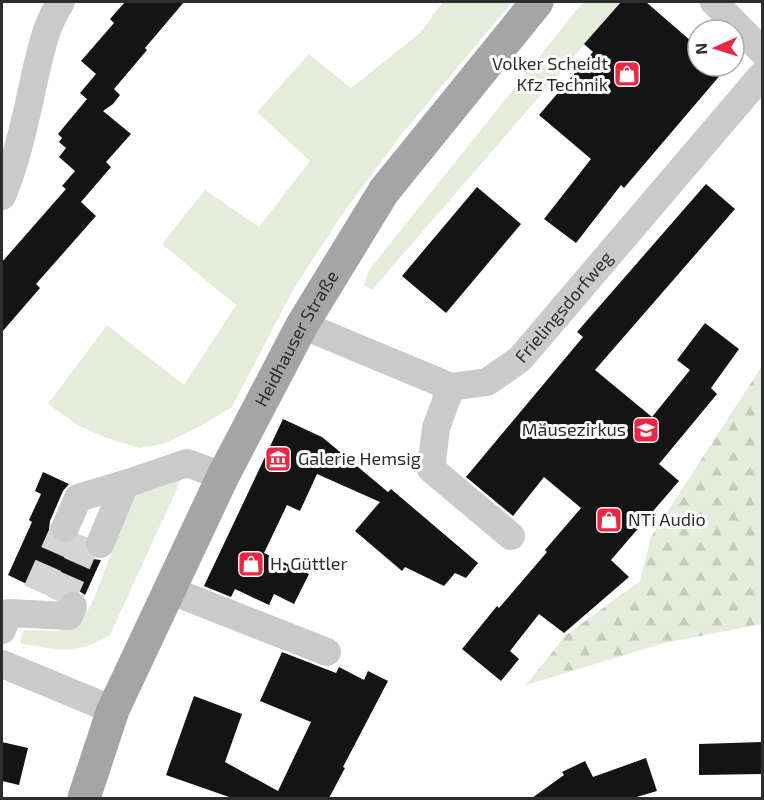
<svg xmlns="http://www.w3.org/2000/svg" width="764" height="800" font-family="'Exo 2',sans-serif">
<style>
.grass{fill:#e5ecda}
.forest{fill:url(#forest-firs)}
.building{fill:#141414}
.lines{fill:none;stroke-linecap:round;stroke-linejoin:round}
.minor-tunnel{stroke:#d5d5d5;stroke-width:28;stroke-dasharray:28 14;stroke-linecap:butt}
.minor{stroke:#cacaca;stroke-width:28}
.major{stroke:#a5a5a5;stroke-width:33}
.labels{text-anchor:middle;stroke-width:6;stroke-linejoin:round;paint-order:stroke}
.poi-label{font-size:18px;fill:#2d2d2d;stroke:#fff;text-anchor:start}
.street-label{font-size:18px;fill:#2d2d2d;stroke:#fff}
</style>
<defs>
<pattern id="forest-firs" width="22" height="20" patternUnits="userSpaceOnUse" patternTransform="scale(1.5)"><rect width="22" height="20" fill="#e5ecda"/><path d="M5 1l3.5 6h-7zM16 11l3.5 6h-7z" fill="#c5cbbb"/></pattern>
</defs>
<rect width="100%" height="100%" fill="#fff"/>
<g class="grass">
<polygon points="443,2 512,2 401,135 343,213 293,290 232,407 198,427 163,444 140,448 106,438 78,425 48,404 107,325 184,385 236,305 162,244 205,190 259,227 310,161 257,112 309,54 351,88 420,33"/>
<polygon points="583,2 621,2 372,290 364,285 369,270"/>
<path d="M186 469 110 635C75 656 58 650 20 643L23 630 60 631 78 622 91 606 135 492Z"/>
</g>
<polygon class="forest" points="762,366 762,624 664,643 526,685 566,635 640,581 651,537"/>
<g class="building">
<polygon points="125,2 184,2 145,48 147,50 114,89 120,95 113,104 103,111 131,134 106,162 111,167 81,202 96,216 36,284 40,288 2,332 2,262 66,189 62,186 75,171 59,157 66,148 59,142 62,138 58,134 87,99 80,93 96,74 81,61 114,23 110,19"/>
<polygon points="621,2 646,2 691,41 698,33 698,66 728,66 624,188 621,185 576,243 544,219 591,159 539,115 593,52 584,44"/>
<polygon points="706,184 735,209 595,370 652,417 690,370 677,360 705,323 739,349 711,388 717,394 659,464 679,481 611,560 629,577 564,633 539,614 510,651 519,659 501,681 462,649 497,606 499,608 547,552 545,550 581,508 544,477 513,516 466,477 583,337 577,332"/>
<polygon points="477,187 521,224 446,313 402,276"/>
<polygon points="283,419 322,437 388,492 391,489 478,563 466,578 455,573 444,586 405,567 402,571 355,531 380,502 317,474 300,511 287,505 264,553 309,574 294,604 274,594 269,605 235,589 231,597 204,586"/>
<polygon points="43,472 69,484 63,491 50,521 49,529 51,537 58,543 66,544 74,542 79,536 84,539 84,547 87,554 93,559 101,560 85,595 79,591 71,590 63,593 58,599 8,575 32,522 29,520 41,494 35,491"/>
<polygon points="282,652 336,673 339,667 364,680 368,671 388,681 343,767 345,768 329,798 232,798 166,775 194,696 242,714 225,762 278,791 311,722 260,701"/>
<polygon points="2,742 28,748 19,785 2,781"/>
<polygon points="762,742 762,774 699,775 699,744"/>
<polygon points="646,758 657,791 633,798 532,798 564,775 562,772 585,761 593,777"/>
</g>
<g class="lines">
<g class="minor-tunnel">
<polyline points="37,591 65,528"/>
<polyline points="60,602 88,538"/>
</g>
<g class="minor">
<polyline points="714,2 762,51"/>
<path d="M2 196C18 158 26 116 35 76 41 50 46 24 61 2"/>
<path id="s1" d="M302 325 451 387 487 382 520 359 762 75"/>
<polyline points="451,387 436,428 431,469 511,536"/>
<polyline points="65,528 78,498 125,484"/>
<polyline points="100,544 125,484 187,463 223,476"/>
<polyline points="169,590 327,652"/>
<polyline points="2,630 8,613 69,616 73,606"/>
<polyline points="2,664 113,710"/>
</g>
<path class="major" id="s2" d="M84 798 113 710 223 476 302 325 384 191 537 2"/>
</g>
<defs>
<symbol id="shop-square" viewBox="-11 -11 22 22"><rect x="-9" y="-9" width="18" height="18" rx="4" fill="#ef2544" stroke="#fff"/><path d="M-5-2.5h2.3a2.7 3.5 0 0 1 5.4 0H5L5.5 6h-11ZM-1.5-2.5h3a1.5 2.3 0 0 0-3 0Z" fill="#fff"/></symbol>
<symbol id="school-square" viewBox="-11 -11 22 22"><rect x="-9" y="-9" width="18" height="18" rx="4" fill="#ef2544" stroke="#fff"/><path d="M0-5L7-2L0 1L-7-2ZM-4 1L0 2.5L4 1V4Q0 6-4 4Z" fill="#fff"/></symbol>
<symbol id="museum-square" viewBox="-11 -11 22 22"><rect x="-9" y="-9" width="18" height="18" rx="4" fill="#ef2544" stroke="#fff"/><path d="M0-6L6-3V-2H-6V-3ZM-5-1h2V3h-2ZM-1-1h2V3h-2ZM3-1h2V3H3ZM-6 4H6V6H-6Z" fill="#fff"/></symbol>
</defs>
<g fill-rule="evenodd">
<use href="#shop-square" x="612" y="59" width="30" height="30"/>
<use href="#school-square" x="631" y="415" width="30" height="30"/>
<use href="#museum-square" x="263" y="444" width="30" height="30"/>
<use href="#shop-square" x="594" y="505" width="30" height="30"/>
<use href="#shop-square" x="236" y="549" width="30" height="30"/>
</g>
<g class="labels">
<g class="poi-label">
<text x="608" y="70" text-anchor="end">Volker Scheidt<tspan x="608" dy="21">Kfz Technik</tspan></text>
<text x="626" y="436" text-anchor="end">Mäusezirkus</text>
<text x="298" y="465">Galerie Hemsig</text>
<text x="628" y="526">NTi Audio</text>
<text x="270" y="570">H. Güttler</text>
</g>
<g class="street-label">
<text dy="6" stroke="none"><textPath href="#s1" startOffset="306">Frielingsdorfweg</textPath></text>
<text dy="6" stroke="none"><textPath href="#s2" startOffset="507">Heidhauser Straße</textPath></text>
</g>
</g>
<rect width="764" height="800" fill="none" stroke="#2d2d2d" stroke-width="6"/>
<g transform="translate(716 48) rotate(267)"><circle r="28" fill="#ffffff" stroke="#ababab" stroke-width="1.5"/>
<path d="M0-4.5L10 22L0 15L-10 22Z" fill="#ef2544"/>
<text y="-9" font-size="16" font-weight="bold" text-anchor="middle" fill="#2d2d2d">N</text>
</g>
</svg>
